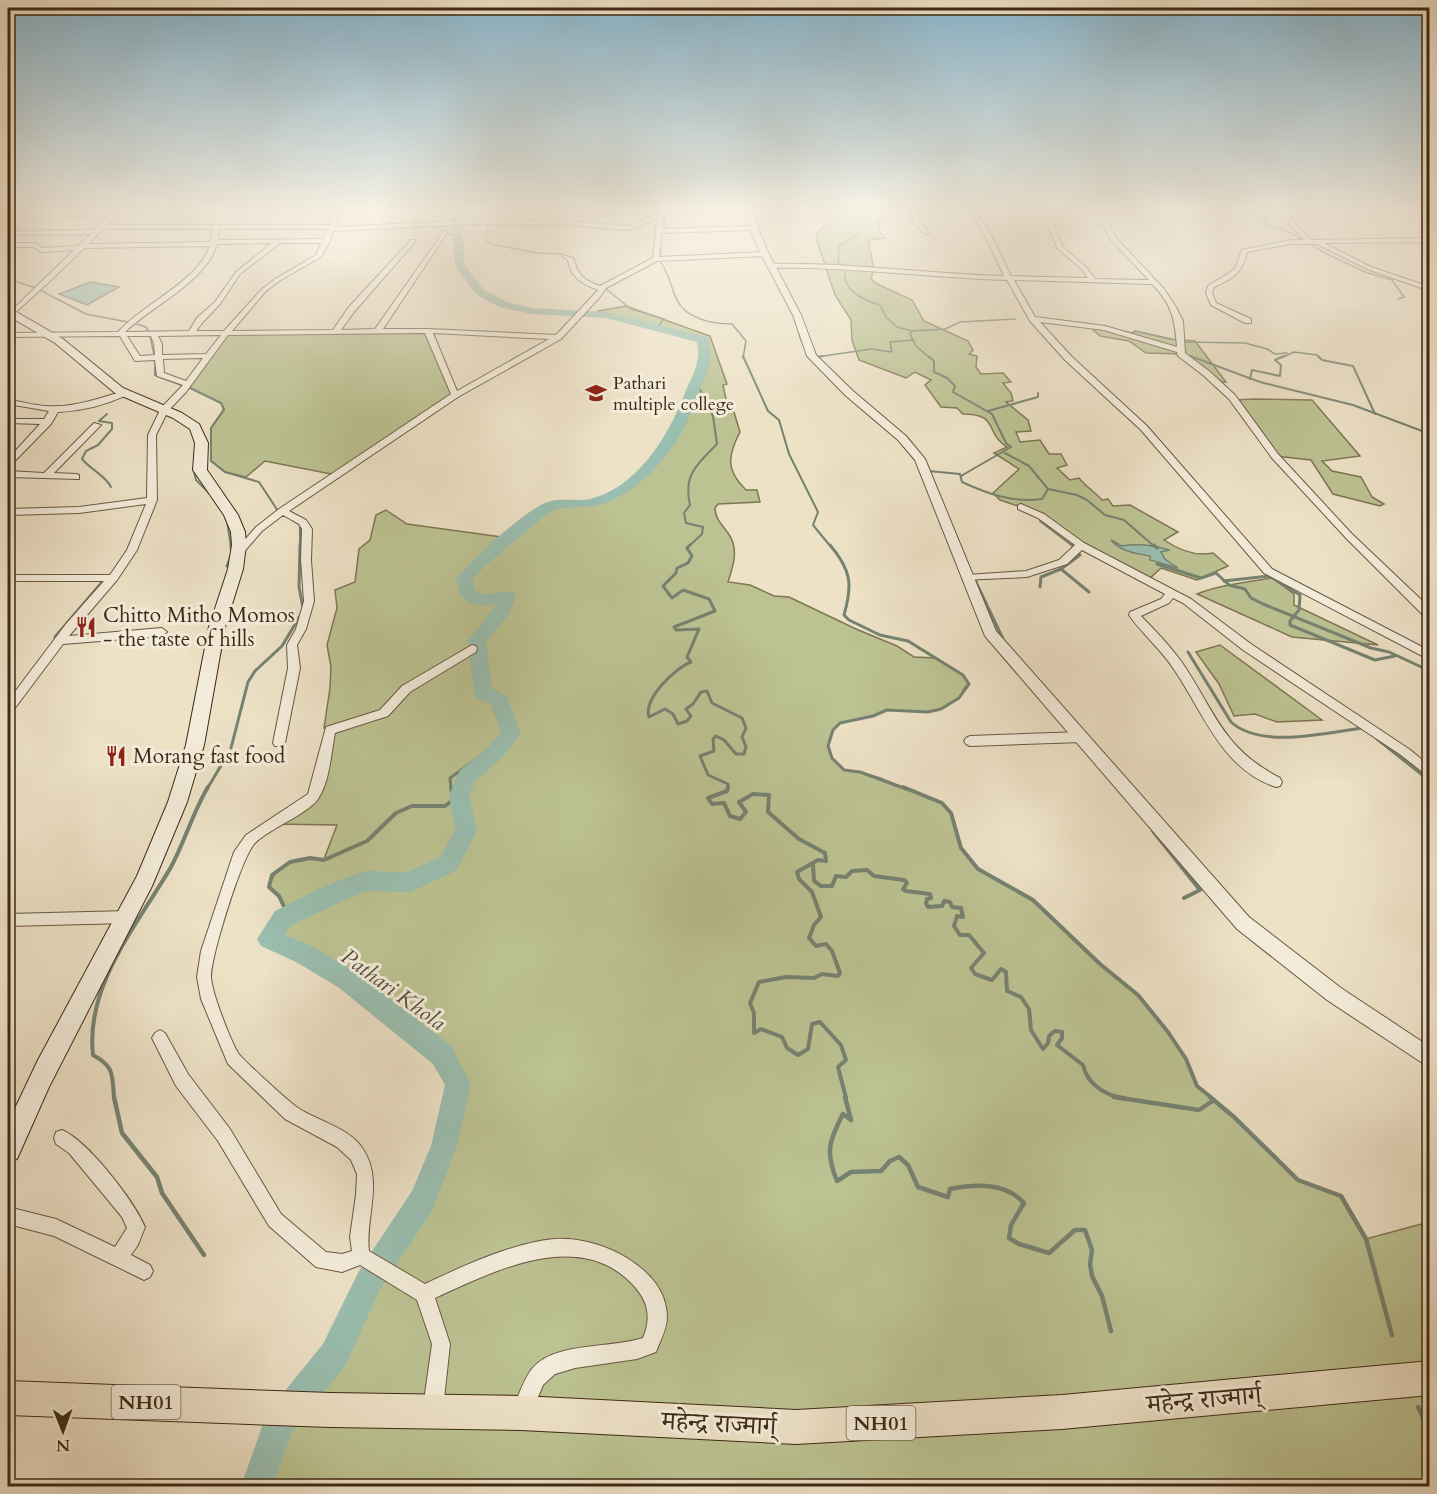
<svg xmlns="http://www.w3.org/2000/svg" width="1437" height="1494" font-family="Cardo,'Noto Serif Devanagari',serif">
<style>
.green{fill:#bcc292;stroke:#7e7654;stroke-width:1.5}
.water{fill:#9abeaf;stroke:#768271;stroke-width:1.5}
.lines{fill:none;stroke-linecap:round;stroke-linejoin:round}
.stream-far4{stroke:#768271;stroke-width:1.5}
.stream-far3{stroke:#768271;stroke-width:2}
.stream-far2{stroke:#768271;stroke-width:3}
.stream-far1{stroke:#768271;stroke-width:4}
.stream{stroke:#768271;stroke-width:4.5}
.river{fill:#9abeaf;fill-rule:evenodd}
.minor-casing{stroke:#6a5741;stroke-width:2}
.tertiary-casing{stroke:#6a5741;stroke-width:2}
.secondary-casing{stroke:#3f2915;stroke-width:2}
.trunk-casing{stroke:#3f2915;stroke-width:2}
.minor{fill:#f3ecda;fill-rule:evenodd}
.tertiary{fill:#f3ecda;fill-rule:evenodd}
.secondary{fill:#f3ecda;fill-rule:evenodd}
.trunk{fill:#ede1c6;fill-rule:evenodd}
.labels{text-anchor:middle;stroke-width:6;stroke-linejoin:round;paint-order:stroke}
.far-poi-label{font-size:18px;fill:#3f2915;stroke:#f3ecda;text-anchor:start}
.shield{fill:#f3ecda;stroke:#756450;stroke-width:1.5}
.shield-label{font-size:20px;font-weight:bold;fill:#3f2915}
.poi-label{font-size:21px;fill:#3f2915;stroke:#f3ecda;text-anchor:start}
.water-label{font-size:22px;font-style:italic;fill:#564e3c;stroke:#f3ecda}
.near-street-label{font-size:26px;fill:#3f2915;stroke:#f3ecda}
</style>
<rect width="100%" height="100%" fill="#ede1c6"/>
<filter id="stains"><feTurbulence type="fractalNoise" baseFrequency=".00333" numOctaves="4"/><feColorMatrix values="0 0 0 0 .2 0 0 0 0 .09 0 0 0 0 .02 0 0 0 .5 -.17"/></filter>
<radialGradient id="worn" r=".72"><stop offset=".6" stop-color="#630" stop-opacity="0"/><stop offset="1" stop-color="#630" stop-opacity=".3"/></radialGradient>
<g class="green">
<path d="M841 209H882L885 215 883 221 879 222V231L885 238 869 240C869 253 877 267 871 278L875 283 912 300 924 321 968 341 973 350 969 354 977 356 976 367 981 374 1003 373 1011 382 1003 383 1011 393 1013 401 1006 402 1028 420 1031 431 1016 432 1020 442 1040 440 1049 454H1061L1067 465 1057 468 1070 480 1079 478C1086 487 1094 491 1102 500L1108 499 1113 506 1130 505 1178 532 1164 540C1179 550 1195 557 1213 553L1228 566 1197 580 1161 568 1148 580 1021 507 1000 500 993 493 1019 469 994 453 1007 447C984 433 1000 414 963 414L957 408 941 407 925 385 931 380 915 372 906 378 859 360 852 340 851 320 835 295 816 238 819 231Z"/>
<path d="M626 306 710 336 727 384 723 385 728 409H733L740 432C728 455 725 470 746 490H757L760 502 718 504 715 508C715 523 729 529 733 543 737 556 732 569 728 582L750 585 774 596 789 597 856 629 897 646 914 657 936 658 963 675 969 684 965 687 959 698 941 709 928 712 887 710 873 716 840 723 833 730 828 746 832 758 845 770 860 772 880 778 942 803 951 813 961 848 978 869 1033 900 1100 964 1138 995 1168 1032 1186 1059 1197 1086 1234 1117 1298 1180 1341 1196 1366 1239 1429 1222V1486H257L278 1424 334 1355 369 1281 422 1201 444 1146 458 1084 442 1055 346 979 304 954 269 939 283 918 288 915 279 896 269 887C275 862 300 857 324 859L337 825 271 824 313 798 329 730 324 728 330 688 331 667 327 645 337 608 335 590 355 582 359 549 370 540 376 515 386 510 407 524 509 538C522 526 535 509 553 505 566 501 581 507 594 502 628 490 657 461 676 431 682 420 685 408 690 397 699 374 710 367 703 341L606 315 598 311Z"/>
<polygon points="1089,326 1133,335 1135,331 1170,339 1195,341 1226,382 1215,381 1181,354 1146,353 1129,341 1100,336"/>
<polygon points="428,331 455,395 336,475 265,461 246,477 225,472 211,461 211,428 224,409 221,403 188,387 226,333"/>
<polygon points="1254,399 1312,400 1360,456 1322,461 1332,471 1361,477 1372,497 1384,504 1380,506 1333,494 1311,460 1275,456 1234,400"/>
<path d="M1272 578 1294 594V605L1378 645 1292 637 1197 594C1220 585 1247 582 1272 578Z"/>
<polygon points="1220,645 1322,720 1277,722 1255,714 1234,716 1219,684 1196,652"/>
</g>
<g class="water">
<polygon points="90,282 119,287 87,305 59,294"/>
<path d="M1111 540 1122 546C1138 543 1153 545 1169 550L1161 552 1165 559 1178 568 1150 560V556C1135 553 1121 552 1111 540Z"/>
</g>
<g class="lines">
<g class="stream-far4">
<polyline points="409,209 409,215 423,223"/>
<path d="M857 209 864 217 856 236 839 246 838 262 846 268C840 290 863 300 880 305L886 317 897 327 912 331 945 329 960 322 1015 319"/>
<polyline points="1241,209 1268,220 1264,223 1293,234 1325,253 1365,272 1392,280 1404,297 1398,299"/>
<polyline points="488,219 492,209"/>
<polyline points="487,224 486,239 490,244 538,253 561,254 574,259 574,263"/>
<polyline points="431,226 459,238"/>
<polyline points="663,230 667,226 664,219 668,212"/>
<polyline points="659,245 661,252 659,258"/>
<path d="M659 260C669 272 670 286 677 300 686 319 713 324 732 324L746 341 743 358"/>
<polyline points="8,275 17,282 36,288"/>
<polyline points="606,289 631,309 664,319 656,329"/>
<polyline points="40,290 86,314 128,322"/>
<polyline points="1059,320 1098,325"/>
<polyline points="137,324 146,327 149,332"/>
<polyline points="1104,326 1131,333 1135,331 1132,337"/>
<polyline points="912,331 910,334 916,346 930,358"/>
<polyline points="1135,331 1185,342 1245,343 1267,349 1275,354 1287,353"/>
<polyline points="799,335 804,347"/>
<polyline points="150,336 154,355"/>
<polyline points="1187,355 1194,358"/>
<polyline points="817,357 871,349 892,352 890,342 914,340"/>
<polyline points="1281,358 1294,352 1317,355 1320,358"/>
</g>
<g class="stream-far3">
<polyline points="743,356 768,411 779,420 789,454 818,512 813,525 831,547"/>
<polyline points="928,356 934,361 934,372 947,378 955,386 953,392 992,414 1006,443 1011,447 961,476"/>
<polyline points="1190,356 1260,382 1353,405 1430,434"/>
<polyline points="1318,356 1322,360 1353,366 1375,414"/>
<polyline points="817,357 823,356"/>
<polyline points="155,358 155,375 184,386"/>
<polyline points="1250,379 1252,370 1280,376 1281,365 1275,360 1284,356"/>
<polyline points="188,387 221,403 224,410 211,428 211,461 225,472 259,482 278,511"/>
<polyline points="1239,402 1265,437"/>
<polyline points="988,411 1038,397 1038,393"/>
<path d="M107 414 99 421 112 423V429L98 445 86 451 82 459C91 470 105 475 111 487"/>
<polyline points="1005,453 1029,466 1048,489 1077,495 1087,500 1105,515 1124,520 1155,547"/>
<polyline points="193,468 196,480 210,494"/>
<path d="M928 473 929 471 960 474 962 482C988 494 1013 503 1042 499L1048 489"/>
<polyline points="292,520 300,525 300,547"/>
<polyline points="227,521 231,547"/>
<polyline points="1040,521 1074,547"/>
<path d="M688 547 702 534 703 527 686 523 684 513 690 505C683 475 697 464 717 444L713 416 700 390 693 388"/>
</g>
<g class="stream-far2">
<polyline points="300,545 299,587 303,608"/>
<path d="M690 545 687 548 692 556 688 563 677 568 676 573 663 586 672 598 683 590 709 599 715 611 674 627 676 630 699 629 687 657 691 662C675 668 643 699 649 717L665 709 673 714 678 724 687 721 691 716 686 709 693 704 701 692 707 691 712 703 742 718 746 728 742 737 746 747 744 754H736L724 740 716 736 713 739 714 751 700 756 708 775 728 784 727 789"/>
<path d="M830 545C851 570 853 584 844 615L849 620 880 635 908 641 963 675 969 684 959 698 941 709 928 712 887 710 873 716 840 723 833 730 828 746 832 758 844 770 860 772 906 789"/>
<polyline points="1072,545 1074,547"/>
<polyline points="1154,545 1157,548"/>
<polyline points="1157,564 1201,578 1216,573 1229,585 1245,589 1251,598 1263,604 1371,648 1389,652 1430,671"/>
<polyline points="227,566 232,554 231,545"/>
<polyline points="1061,569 1080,555 1077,552"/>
<polyline points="974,578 1003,639"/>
<polyline points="1224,581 1269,576 1300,595 1299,610 1290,621 1290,625 1375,660 1395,656"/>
<polyline points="1040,587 1041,577 1061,569 1089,592"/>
<polyline points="55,637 104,580"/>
<path d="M1188 652 1231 722C1261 749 1324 733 1362 728"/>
<polyline points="1377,739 1430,781"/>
<polyline points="231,748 248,682 255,671 282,646 300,616"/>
<polyline points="207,789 228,754"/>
<polyline points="451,789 450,778 478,758 498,750"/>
</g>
<g class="stream-far1">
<polyline points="728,787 727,791 708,798 712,804 724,803 730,816 740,819 746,812 739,802 753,794 769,795 768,812 799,839 825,853 826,861 818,860 797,872 799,879 812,892 821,917 814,925 809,938 816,946 826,944 832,951 840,973 838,976 822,974 814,978 786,977 759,982 750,1003 754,1013 754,1033 761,1029 782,1037 787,1048 798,1055 808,1049 812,1024 820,1022 841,1045 846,1060 838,1067 846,1098"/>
<polyline points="903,787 942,803 951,813 961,848 978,869 1033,900 1100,964 1138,995 1168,1032 1186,1059 1197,1086 1212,1098"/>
<polyline points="1153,831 1200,890 1184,898"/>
<path d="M813 865 814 881 821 886H832L836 876 846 877 852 871 867 870 874 876 904 880 907 883 903 889 906 891 930 894 931 898 927 899 926 903 928 907 942 906 944 901 950 902 952 907 961 908 963 917 957 916 954 926 960 935H969L984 953 971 968 975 974 992 980 1001 969 1006 972 1007 991 1021 997 1029 1009 1031 1030 1043 1049 1048 1043 1049 1036 1055 1031 1062 1032V1038L1057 1045 1083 1065C1087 1084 1106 1096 1124 1098"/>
<polyline points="288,915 279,896 269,887 272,875 290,862 310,858 324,860 367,841 396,813 412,806 445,806 453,800 451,787"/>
<path d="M114 1098C112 1075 115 1067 93 1055 85 985 138 924 171 867 185 841 193 812 208 787"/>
</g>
<g class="stream">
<polyline points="114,1097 122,1133 157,1177 162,1193 204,1255"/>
<path d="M845 1097 851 1120 843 1114C829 1141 825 1152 837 1181L851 1172 881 1171 890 1161 899 1157 908 1165 918 1187 948 1197 950 1189C976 1184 1005 1182 1024 1203L1011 1225 1009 1238 1019 1244 1049 1253 1075 1230H1085L1092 1250 1090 1264 1092 1276 1102 1296 1111 1331"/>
<polyline points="1114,1097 1199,1110 1214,1100"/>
<polyline points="1210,1097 1234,1117 1298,1180 1341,1196 1366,1239 1392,1335"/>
<polyline points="1418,1407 1430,1432"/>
</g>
<path class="river" d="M451 209H461L465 266 484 290 507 302 532 308 606 312 707 337C718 358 705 375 698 394 693 404 691 414 686 424 671 455 642 487 610 501 590 511 567 503 548 513L486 565 472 580 475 590 481 595 508 591 514 593 516 597 509 614 486 642 492 689 506 695 521 733 502 758 475 781 469 796 477 831 456 871 410 892 365 891 291 925 285 935 312 946 354 971 451 1046 471 1084 457 1146 432 1211 379 1291 345 1366 291 1433 273 1486H241L267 1413 323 1344 359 1271 412 1191 431 1146 445 1085 433 1064 338 987 296 962 261 946 257 939 275 911 323 887 364 871 408 872 440 857 455 830 449 796 457 776 460 770 488 748 501 732 491 704 476 698 474 693 468 641 497 604C473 607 462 606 456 580 467 562 525 511 545 503 560 497 575 502 590 499 636 488 667 438 683 398 690 378 702 365 697 342L606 318 532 314 499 307 476 294 455 266Z"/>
<defs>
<g id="minor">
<path d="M115 209H122L106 225H329L336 209H342L335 227 474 220 567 221 627 226 659 214 643 209 664 211 676 209 664 216 662 229 752 226 755 228 752 230 662 233 659 257 765 252 768 254 765 256 657 261 606 288 599 298 561 339 458 397 289 511 306 520 312 529 311 560 314 601 306 629 297 645 300 668 285 743 283 746H275L273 743 288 668 287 645 296 629 304 601 301 560 302 529 299 524 283 515 262 531 243 553 240 554 235 551 256 527 279 509 451 394 425 333 228 335 186 392 168 411 156 435 157 500 137 550 117 580 69 636 162 628 167 632 162 636 63 644 12 712 8 713V701L66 624 104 581H8V575H110L127 550 146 504 79 513 8 515V509L79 507 147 498 148 435 161 408 183 385 157 376 155 360 135 361 120 336 8 337V333L118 332C144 303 196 283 210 246L84 248 49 282 8 319V314L74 250 41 252 33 247H8V243H35L42 248 78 246 91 234 8 235V231L94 230 109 216H8V212H112ZM657 219 653 258 600 286C582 279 579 276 573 258L563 255V257L568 260C571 278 582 284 598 290L556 335 428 329H383L447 233 444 231 375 329 341 330 354 312 415 242V240H411L348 308 333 330 232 331 265 292 279 281 321 257 330 241 333 231 474 224 567 225 628 230ZM103 229H213L210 242 88 244ZM219 229H327L323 239 218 240ZM272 243 236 272 215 302 197 318 189 331 125 332C152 306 207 281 217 244ZM280 243H321L316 255 275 279 261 290 224 331H196L203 322 220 304 240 274ZM433 333 549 339 457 391ZM221 335 206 354 162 355V344L158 336ZM127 336H151L154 344 155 355 140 356ZM203 358 186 381 164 373 163 359Z"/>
<polygon points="820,209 827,209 815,218 748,219 745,217 748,215 814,214"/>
<polygon points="911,209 917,209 919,221 929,232 929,234 925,234 913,221"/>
<path d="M968 209H974L991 235 1011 276 1088 278 1082 269 1058 249 1040 209H1046L1063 247 1086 267 1095 279 1149 280 1111 240 1094 209H1100L1116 238 1164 289 1176 307 1183 321 1185 353 1209 371 1235 395 1278 454 1352 534 1430 608V618H1426L1346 538 1272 458 1229 399 1203 375 1178 356 1177 352 1104 330 1040 322 1071 356 1147 426 1272 569 1430 651V660L1264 573 1141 430 1065 360 1030 321 1007 280C928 278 849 266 770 268L767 266 770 264C848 262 926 274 1004 276L985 235ZM1014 280 1152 284C1172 304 1175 320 1177 347L1105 326 1035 317Z"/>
<path d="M1281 209H1287L1297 226 1312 240 1430 238V242L1324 243 1371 267 1430 287V291L1367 269 1317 244H1290L1247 252C1243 273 1232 279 1214 287L1212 293 1216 303 1251 319V323H1245L1211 305 1206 293 1208 286 1235 269 1242 250 1290 240H1305L1293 228Z"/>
<path d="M124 391 128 393 127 395C105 405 82 411 58 412L51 424 11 465 8 466V459L40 424 8 423V419H44L49 411 8 404V400C20 401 32 405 45 406 73 408 97 399 124 391Z"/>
<polygon points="94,423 101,425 54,473 76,474 79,475 79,479 8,477 8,471 44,473"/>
<path d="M1021 504 1044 514 1084 543 1191 599 1251 644 1409 749 1430 766V778L1401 755 1243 650 1183 603 1173 598 1169 603 1141 616C1155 630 1169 645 1181 661 1216 712 1221 747 1280 778L1282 782 1280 786 1276 787C1221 769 1203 711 1173 668 1160 648 1142 634 1129 615L1130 612 1161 599 1165 594 1082 550 1067 564 1027 577 963 580V576L967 575 1026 571 1059 560 1075 545 1038 518 1018 509V505Z"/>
<path d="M472 645 476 646 477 649 476 652 410 692 388 716 335 733C331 753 330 781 318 799 309 813 269 829 255 843 241 858 212 954 211 976 211 991 230 1039 238 1053 244 1061 289 1102 298 1108 318 1121 350 1128 363 1149 384 1181 365 1217 369 1251L425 1284C463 1266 512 1243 554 1239 597 1235 667 1267 667 1317 667 1329 660 1341 656 1352L637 1359 575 1368 555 1374 543 1385 530 1416 523 1419 516 1416 513 1409C518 1397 523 1381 531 1370 553 1341 611 1349 643 1338 651 1319 649 1303 635 1287 581 1226 494 1271 435 1298L450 1344 443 1408 440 1415 433 1418 426 1415 423 1408 432 1344 417 1300 360 1265 342 1272 316 1267 269 1226 218 1141 176 1086 152 1038 155 1033 160 1030 165 1033 188 1074 230 1129 281 1214 326 1252 342 1254 352 1251 350 1237 356 1195 357 1174 351 1160 337 1147 285 1119 228 1064 201 999 197 977 201 951 234 852 246 835 308 794 326 727 380 710 402 686Z"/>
<polygon points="1082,732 1086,734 1088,737 1086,740 1082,742 970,746 966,744 964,741 966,738 970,736"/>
<polygon points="128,911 133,913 135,917 133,921 128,923 8,926 8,914"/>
<path d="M62 1130C88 1141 134 1201 145 1227L138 1245 131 1255 150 1265 153 1271 150 1277 144 1280 138 1277 54 1236 8 1224V1207L56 1219 115 1247 127 1228 122 1217 69 1153 56 1144 54 1138 56 1132Z"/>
</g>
<polygon id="tertiary" points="742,209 750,209 769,254 801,315 816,355 853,391 906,436 925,459 996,631 1249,917 1341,988 1430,1047 1430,1068 1327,1000 1237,929 985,636 915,460 898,440 845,395 807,356 793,315 761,254"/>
<polygon id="secondary" points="8,307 63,339 123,388 182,413 199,424 208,443 207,470 238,515 245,532 246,545 243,569 225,627 204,745 187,802 152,886 49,1087 17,1159 8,1162 8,1123 38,1060 137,876 168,802 186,745 209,627 228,569 232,545 231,532 224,515 193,470 195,443 190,429 173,418 115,393 55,343 10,317 8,315"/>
<polygon id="trunk" points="1430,1361 1430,1395 1062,1429 796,1444 521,1430 330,1427 8,1415 8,1381 330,1393 521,1396 796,1410 1062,1395"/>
</defs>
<use href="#minor" class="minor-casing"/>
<use href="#tertiary" class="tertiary-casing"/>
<use href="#secondary" class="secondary-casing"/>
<use href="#trunk" class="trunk-casing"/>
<use href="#minor" class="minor"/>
<use href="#tertiary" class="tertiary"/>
<use href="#secondary" class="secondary"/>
<use href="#trunk" class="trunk"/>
</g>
<linearGradient id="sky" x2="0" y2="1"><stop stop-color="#89b8d1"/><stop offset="0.5" stop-color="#f7f2e5"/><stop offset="1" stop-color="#f7f2e5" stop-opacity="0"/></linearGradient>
<rect width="1437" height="418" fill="url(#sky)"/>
<defs>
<symbol id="university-bare" viewBox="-9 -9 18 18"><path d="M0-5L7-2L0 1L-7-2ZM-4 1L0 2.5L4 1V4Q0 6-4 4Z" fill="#8f2418" stroke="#f3ecda" stroke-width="2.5" paint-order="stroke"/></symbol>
<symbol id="restaurant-bare" viewBox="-9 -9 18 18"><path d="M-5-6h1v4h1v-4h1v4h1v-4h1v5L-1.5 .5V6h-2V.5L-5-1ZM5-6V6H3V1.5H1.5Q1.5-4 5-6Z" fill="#8f2418" stroke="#f3ecda" stroke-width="2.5" paint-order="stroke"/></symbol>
</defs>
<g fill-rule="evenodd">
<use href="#university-bare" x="581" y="378" width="30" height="30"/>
<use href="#restaurant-bare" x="71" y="612" width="30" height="30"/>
<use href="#restaurant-bare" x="101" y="741" width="30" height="30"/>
</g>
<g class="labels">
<g class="far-poi-label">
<text x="613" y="389">Pathari<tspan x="613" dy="21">multiple college</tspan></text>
</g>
<g class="shield">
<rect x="111.5" y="1385" width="69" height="34" rx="4.5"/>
<rect x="846.5" y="1406" width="69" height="34" rx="4.5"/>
</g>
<g class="shield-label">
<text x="146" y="1409">NH01</text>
<text x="881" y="1430">NH01</text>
</g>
<g class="poi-label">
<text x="103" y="622">Chitto Mitho Momos<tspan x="103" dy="24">- the taste of hills</tspan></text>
<text x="133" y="763">Morang fast food</text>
</g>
<g class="water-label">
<text transform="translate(394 989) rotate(36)" y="8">Pathari Khola</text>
</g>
<g class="near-street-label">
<text transform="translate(1204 1399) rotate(-5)" y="9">महेन्द्र राज्मार्ग्</text>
<text transform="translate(719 1423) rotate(3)" y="9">महेन्द्र राज्मार्ग्</text>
</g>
</g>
<rect width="1437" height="1494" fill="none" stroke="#ede1c6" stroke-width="30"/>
<rect x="9" y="9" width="1419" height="1476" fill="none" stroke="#3f2915" stroke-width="3"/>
<rect x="15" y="15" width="1407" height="1464" fill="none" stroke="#3f2915" stroke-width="1.5"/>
<g transform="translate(63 1431) rotate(179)" stroke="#f3ecda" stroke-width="4.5" paint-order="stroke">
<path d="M0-4.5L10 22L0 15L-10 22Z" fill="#3f2915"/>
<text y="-9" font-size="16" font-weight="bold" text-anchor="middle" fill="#3f2915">N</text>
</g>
<rect width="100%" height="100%" filter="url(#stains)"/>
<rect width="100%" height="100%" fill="url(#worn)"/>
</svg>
